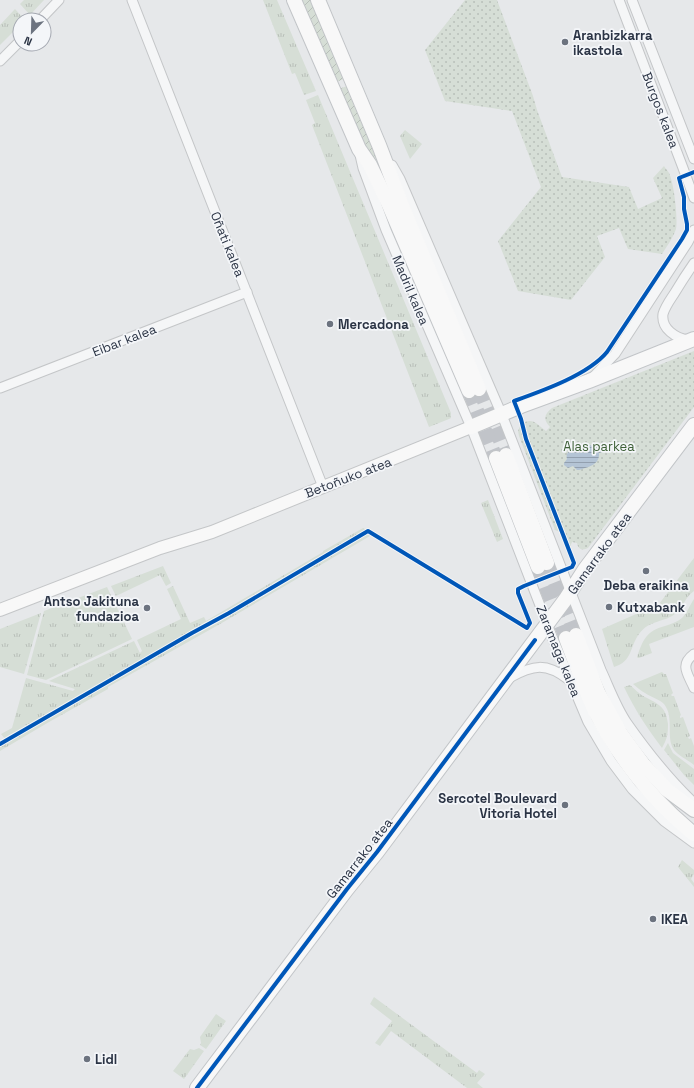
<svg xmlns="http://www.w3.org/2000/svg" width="694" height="1088" font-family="'Space Grotesk',sans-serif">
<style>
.grass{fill:url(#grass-tufts)}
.park{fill:url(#park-dots)}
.garden{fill:url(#garden-furrows)}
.water{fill:url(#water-rules)}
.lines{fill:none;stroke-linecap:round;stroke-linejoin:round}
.primary-tunnel{stroke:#c1c4c9;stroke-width:14;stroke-dasharray:14 7;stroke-linecap:butt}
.street-casing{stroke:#c4c6c8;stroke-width:11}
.secondary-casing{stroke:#c4c6c8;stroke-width:14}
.primary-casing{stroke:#c2c5c8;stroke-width:16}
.street{stroke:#f5f6f7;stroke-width:9}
.secondary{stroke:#f8f8f8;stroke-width:12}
.primary{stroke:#f8f8f8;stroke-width:14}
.cycleway-casing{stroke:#f4f6f9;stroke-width:6}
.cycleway{stroke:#0057b8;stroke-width:4}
.poi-dot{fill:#6c737f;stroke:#f4f6f9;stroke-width:1.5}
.labels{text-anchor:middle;stroke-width:3.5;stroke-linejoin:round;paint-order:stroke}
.poi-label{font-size:13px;font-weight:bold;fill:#2b3445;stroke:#f4f6f9;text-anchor:start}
.street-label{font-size:13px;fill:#2b3445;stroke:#f4f6f9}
.park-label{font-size:13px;fill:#3f6138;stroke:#f4f6f9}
</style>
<defs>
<pattern id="grass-tufts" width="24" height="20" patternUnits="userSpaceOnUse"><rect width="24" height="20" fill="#d6ded6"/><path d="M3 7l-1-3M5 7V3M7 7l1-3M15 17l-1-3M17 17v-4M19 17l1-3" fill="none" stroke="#b8bfb9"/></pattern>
<pattern id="park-dots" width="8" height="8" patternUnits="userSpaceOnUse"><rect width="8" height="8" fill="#d6ded6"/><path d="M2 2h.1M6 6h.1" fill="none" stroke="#b8bfb9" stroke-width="1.8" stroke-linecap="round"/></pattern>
<pattern id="garden-furrows" width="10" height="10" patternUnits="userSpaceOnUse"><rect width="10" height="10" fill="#d6ded6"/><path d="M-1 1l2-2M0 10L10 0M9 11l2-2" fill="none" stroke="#b8bfb9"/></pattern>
<pattern id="water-rules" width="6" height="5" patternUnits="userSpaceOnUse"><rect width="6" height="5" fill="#b4c4d5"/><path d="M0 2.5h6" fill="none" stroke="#93a0af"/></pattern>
</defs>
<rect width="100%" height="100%" fill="#e6e8ea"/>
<g class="grass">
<polygon points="24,0 44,0 30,15 20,4"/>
<polygon points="263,0 277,0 316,91 304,95 295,73 292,74"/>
<polygon points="15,9 25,20 20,20 20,25 0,45 0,25"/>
<polygon points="318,95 451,413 451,418 449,419 429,427 312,125 315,123 306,100"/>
<polygon points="405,130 422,144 410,159 400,136"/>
<polygon points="488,500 503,539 497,542 481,503"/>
<polygon points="363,528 364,528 365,530 362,533 215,619 192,631 5,739 1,734 12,728 26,678 73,691 75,689 49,681 134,641 140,653 142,651 137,640 181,619 167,589 173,586 190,623 204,617 206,621 323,552 323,551"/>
<polygon points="367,534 370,535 370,536 220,624 108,687 108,689 92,698 49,722 0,751 0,746 187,638 217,622"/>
<path d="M694 558V591C685 597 684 606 676 613 665 623 650 619 639 634 629 648 633 661 614 667L602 629 659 604Z"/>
<polygon points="163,566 171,583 166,586 160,575 116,596 111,586"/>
<polygon points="107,587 132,639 46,680 27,675 44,611"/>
<path d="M694 599V627L649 644 652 653 639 658H638L637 657C643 640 646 631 665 626 671 624 677 622 682 618 687 613 690 605 694 599Z"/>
<polygon points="41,613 24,674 0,667 0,629"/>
<path d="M662 672 664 674H666L673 693 671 695 672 696H674L681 715 680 716V718L683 717 690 736 688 737 689 739 691 738 694 746V765C688 760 679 756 674 750 665 737 675 718 664 704 659 699 651 697 645 693 641 691 637 687 633 684Z"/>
<path d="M630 685C635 689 639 694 645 697 659 704 666 707 668 724 668 735 667 739 662 748 647 728 635 710 624 687Z"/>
<polygon points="668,743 673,753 694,769 694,785 684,775 664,750"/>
<polygon points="682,860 694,870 694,874 691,879 694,883 694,887 678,867"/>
<polygon points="374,997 477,1073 479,1070 485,1074 477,1083 483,1088 467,1088 391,1031 380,1046 375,1043 392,1021 370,1004"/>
<polygon points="216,1014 226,1021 206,1049 200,1045 201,1043 200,1037"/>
<polygon points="199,1048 204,1051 184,1079 173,1071 190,1049 194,1050"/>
</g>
<g class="park">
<path d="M465 0H497L533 96 537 110 562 177 629 187 638 209 662 198 653 178 664 166C665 168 668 171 669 173 674 183 678 218 676 229 673 238 667 246 662 254L628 249 619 228 597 236 605 257 571 300 518 291 498 241 541 187 512 111 445 101 425 50Z"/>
<path d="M694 351V407L588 548C582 551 578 549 577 543L572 542 570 547 564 532H560L555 530 519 436 518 431 521 424C533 417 536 424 546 431L550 427C543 420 544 414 552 408Z"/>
</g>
<g class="garden">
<polygon points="302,0 311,0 344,79 336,82"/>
<polygon points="347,86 400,213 376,167 339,89"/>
</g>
<path class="water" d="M587 444 592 446 594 448 600 447 605 451 599 453C600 465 588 467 579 470H577L573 466 568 468 564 465V463L567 459C566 455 567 454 569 451Z"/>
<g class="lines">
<g class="primary-tunnel">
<polyline points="479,389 506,455"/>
<polyline points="469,391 496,458"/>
<polyline points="547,563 576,635"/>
<polyline points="538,567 566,638"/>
</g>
<defs>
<g id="street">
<polyline points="132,0 323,487"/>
<polyline points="619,0 683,168 694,198"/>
<polyline points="632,0 694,159"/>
<polyline points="40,20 59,0"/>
<polyline points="0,61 20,41"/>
<polyline points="360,155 363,168 386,230 471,427 553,639 588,722 611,761 632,789 664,821 694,843"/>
<path d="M392 165 400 179 502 415 601 670C609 687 616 707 627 723 646 750 668 778 692 801"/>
<path d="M688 340C676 338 661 329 663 314 665 307 670 300 674 294 680 284 687 273 694 263"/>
<polyline points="593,377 615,354 688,242 694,230"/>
<polyline points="0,388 247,292"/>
<path d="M694 654C679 665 688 674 694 688"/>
<path d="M509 678C533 665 546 662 569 680"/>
</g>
<polyline id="secondary" points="0,610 160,548 212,532 471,427"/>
<g id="primary">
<polyline points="294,0 359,149 370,165 389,205 469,391"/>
<polyline points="318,0 379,145 403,208 479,389"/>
<polyline points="471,427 521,406 589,381 694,339"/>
<polyline points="506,455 547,563"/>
<polyline points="496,458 538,567"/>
<polyline points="576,635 598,692 621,734 643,764 667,790 694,810"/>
<path d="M566 638C575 662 584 686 594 709 618 757 652 800 694 834"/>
<polyline points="197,1088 347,889 377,852 565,600 585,569 694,425"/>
</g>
</defs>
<use href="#street" class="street-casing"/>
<use href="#secondary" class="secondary-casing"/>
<use href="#primary" class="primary-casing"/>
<use href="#street" class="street"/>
<use href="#secondary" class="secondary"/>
<use href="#primary" class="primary"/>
<defs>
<g id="cycleway">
<path d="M0 744 192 633 229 613 368 531 527 628 530 623 518 593V589L524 586 572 567 574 563 526 439 521 419 514 401C542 391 588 375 607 352L682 239 687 230V224L684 209V197L679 178 694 172"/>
<polyline points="197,1088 347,889 377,852 535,640"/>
</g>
</defs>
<use href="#cycleway" class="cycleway-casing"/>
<use href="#cycleway" class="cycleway"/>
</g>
<g class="poi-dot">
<circle cx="565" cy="42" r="4"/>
<circle cx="330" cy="324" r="4"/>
<circle cx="646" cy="571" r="4"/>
<circle cx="609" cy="607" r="4"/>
<circle cx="147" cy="608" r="4"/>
<circle cx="565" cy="805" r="4"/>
<circle cx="653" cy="919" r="4"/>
<circle cx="87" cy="1059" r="4"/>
</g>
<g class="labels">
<g class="poi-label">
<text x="573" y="40">Aranbizkarra<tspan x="573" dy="15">ikastola</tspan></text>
<text x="338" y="329">Mercadona</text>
<text x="646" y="590" text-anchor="middle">Deba eraikina</text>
<text x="139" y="606" text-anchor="end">Antso Jakituna<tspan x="139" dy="15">fundazioa</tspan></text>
<text x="617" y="612">Kutxabank</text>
<text x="557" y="803" text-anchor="end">Sercotel Boulevard<tspan x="557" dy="15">Vitoria Hotel</tspan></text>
<text x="661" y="924">IKEA</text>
<text x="95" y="1064">Lidl</text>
</g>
<g class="street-label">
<text transform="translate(661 110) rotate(69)" y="5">Burgos kalea</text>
<text transform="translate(228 244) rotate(68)" y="5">Oñati kalea</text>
<text transform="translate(411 290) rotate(67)" y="5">Madril kalea</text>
<text transform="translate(124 340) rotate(-21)" y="5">Eibar kalea</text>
<text transform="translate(348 477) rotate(-21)" y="5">Betoñuko atea</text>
<text transform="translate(599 553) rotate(-54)" y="5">Gamarrako atea</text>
<text transform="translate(559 651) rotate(68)" y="5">Zaramaga kalea</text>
<text transform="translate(359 858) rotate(-52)" y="5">Gamarrako atea</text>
</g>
<g class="park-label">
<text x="599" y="451">Alas parkea</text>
</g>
</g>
<g transform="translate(32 32) rotate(203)"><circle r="19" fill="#f4f6f9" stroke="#a4a8b1"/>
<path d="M0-3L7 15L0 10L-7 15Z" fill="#6c737f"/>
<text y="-6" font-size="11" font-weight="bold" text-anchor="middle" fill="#2b3445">N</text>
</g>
</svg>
